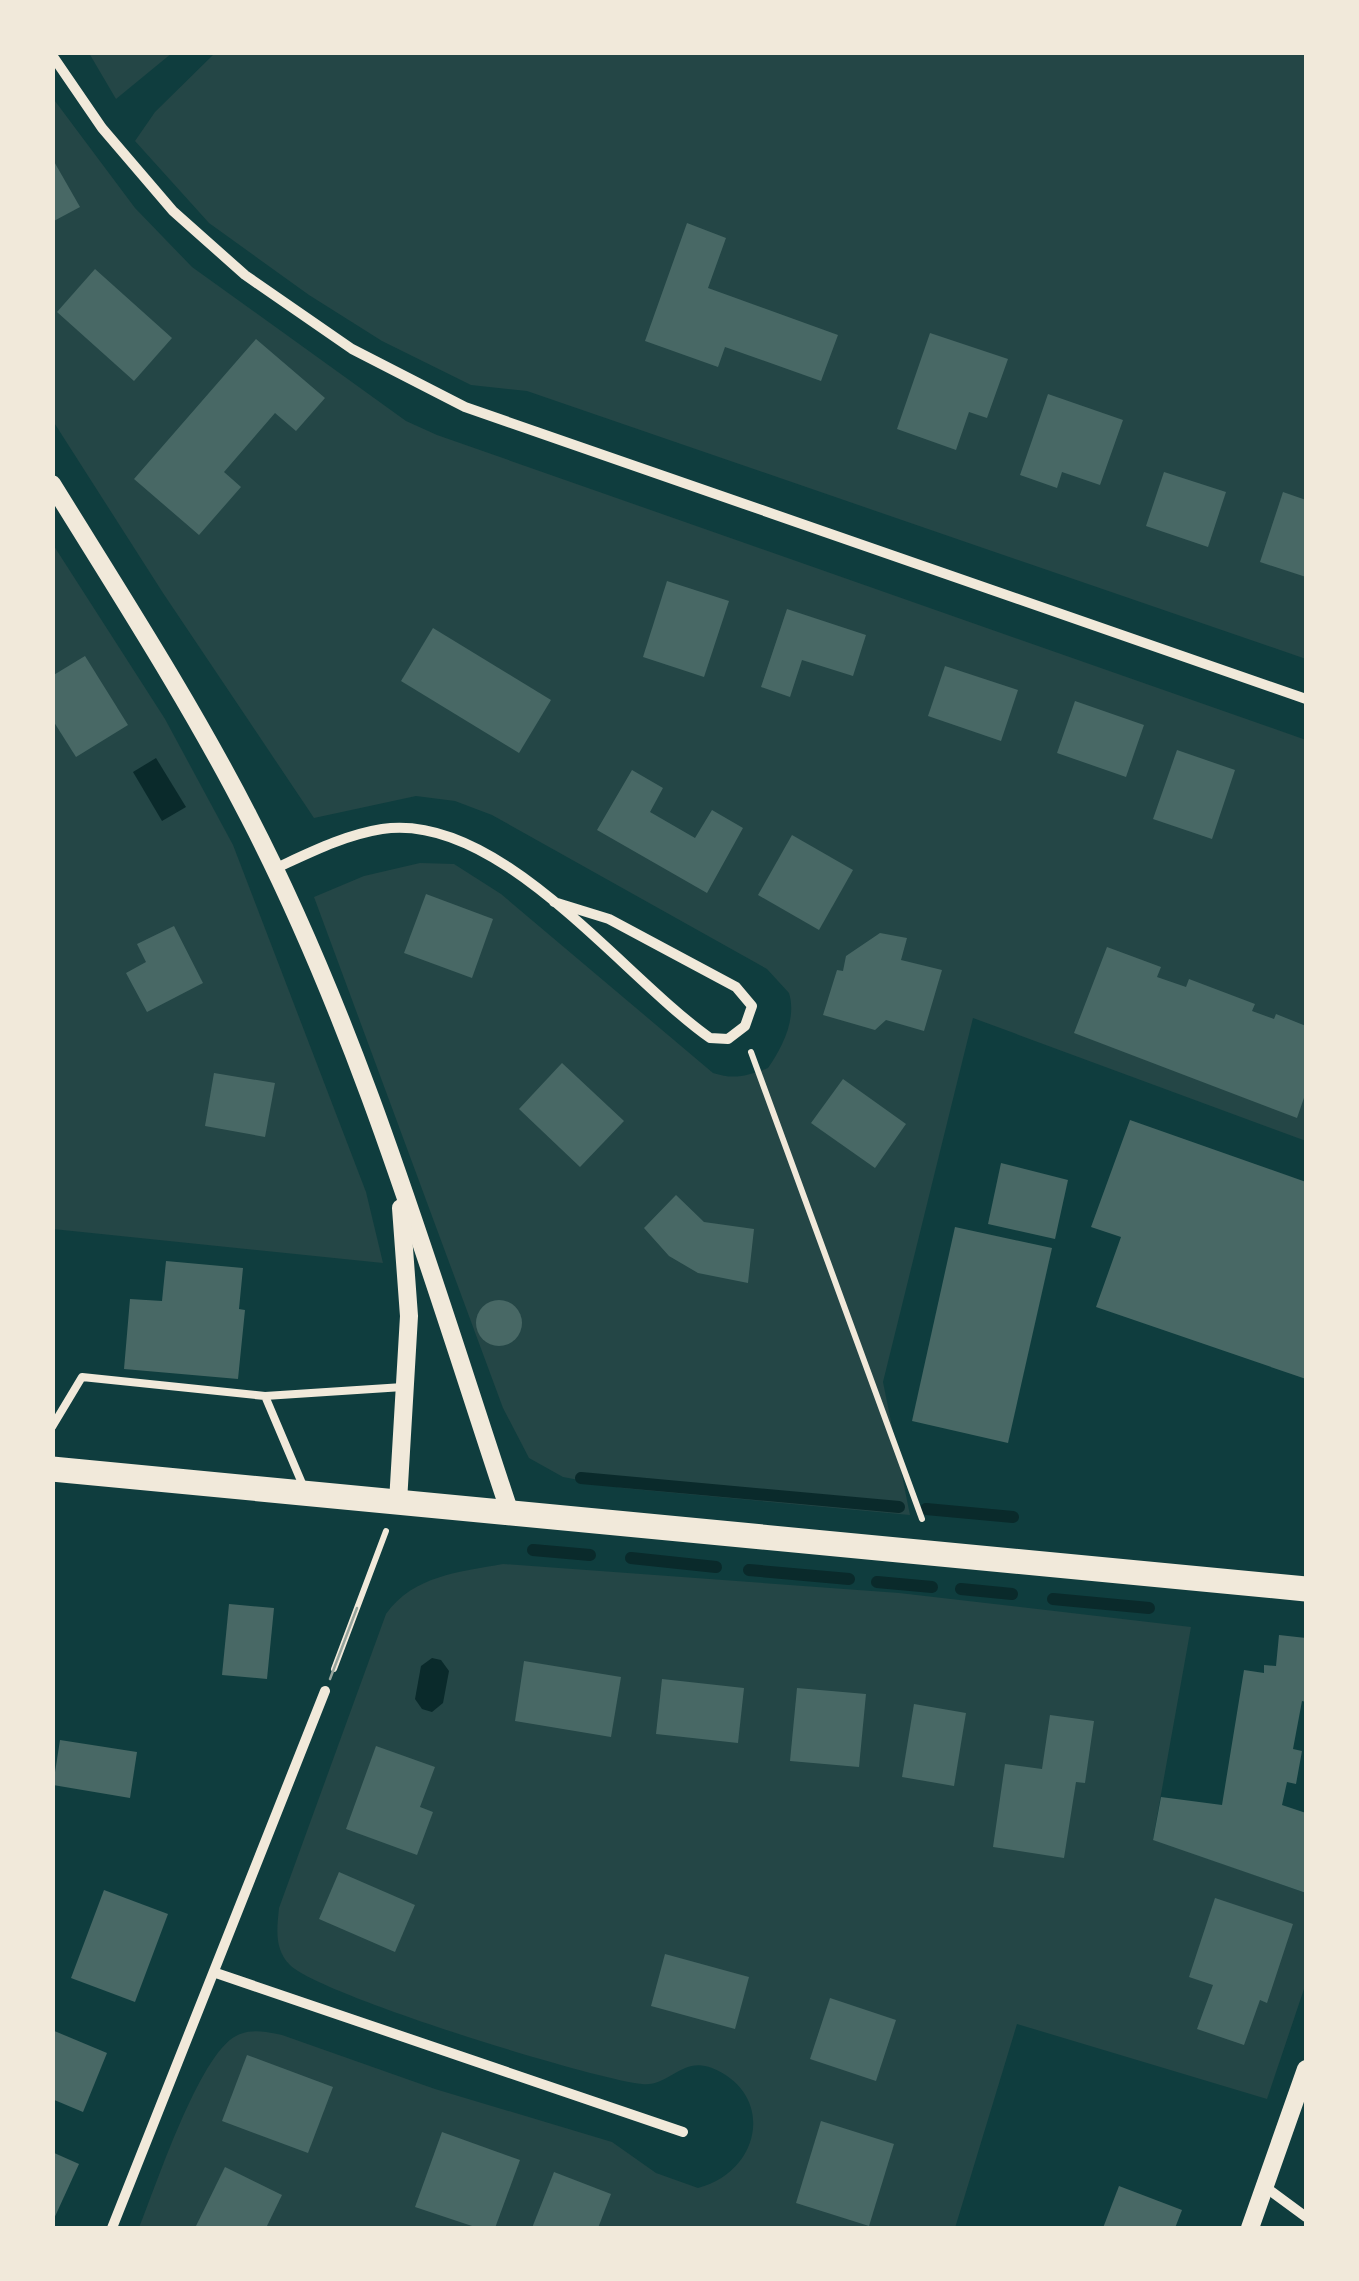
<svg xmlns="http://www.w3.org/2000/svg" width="1359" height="2281" font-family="Lato,sans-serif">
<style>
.green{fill:#244646}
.water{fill:#0a2a2b}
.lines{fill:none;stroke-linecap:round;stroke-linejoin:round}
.stream{stroke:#0a2a2b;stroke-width:12}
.building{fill:#486865}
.path{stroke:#f1e9da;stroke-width:6}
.service{stroke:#f1e9da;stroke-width:8}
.minor{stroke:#f1e9da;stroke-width:10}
.tertiary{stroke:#f1e9da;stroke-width:18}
.primary{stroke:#f1e9da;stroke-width:25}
.tram{stroke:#97a49c;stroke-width:2.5}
</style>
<rect width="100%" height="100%" fill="#0f3d3e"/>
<g class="green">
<polygon points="89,53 172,53 116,99"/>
<polygon points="215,53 1306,53 1306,659 527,391 471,385 382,341 309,295 209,223 135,141 155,112"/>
<path d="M52 97 135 208 192 267 406 421 437 435 1306 740V1141L973 1018 883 1382 910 1515 622 1488 563 1477 529 1458 503 1408 314 897 364 876 420 863 454 864 501 894 713 1073C734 1080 748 1076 768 1068 782 1048 797 1019 789 993L767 969 492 815 455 801 416 796 314 818 163 593 53 421Z"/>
<polygon points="52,543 165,719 233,845 366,1192 383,1263 53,1229"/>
<path d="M503 1564 899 1593 1191 1627 1153 1839 1306 1893V1983L1267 2099 1017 2024 955 2228H139C156 2186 199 2055 236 2036 251 2028 266 2032 282 2035L435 2089 612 2142 656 2173 698 2188C761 2172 776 2094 712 2068 682 2056 669 2087 642 2084 592 2079 320 1995 290 1965 274 1949 277 1929 279 1908L386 1614C414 1575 460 1572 503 1564Z"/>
</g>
<g class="water">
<polygon points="156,758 186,807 162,821 133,772"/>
<polygon points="432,1658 441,1660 449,1671 443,1703 432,1712 422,1709 415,1699 421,1666"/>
</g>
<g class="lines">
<g class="stream">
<polyline points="581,1478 899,1507"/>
<polyline points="926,1509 1013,1517"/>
<polyline points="533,1550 590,1555"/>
<polyline points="631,1558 716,1567"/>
<polyline points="749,1570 849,1579"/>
<polyline points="877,1582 932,1587"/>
<polyline points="961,1589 1012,1594"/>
<polyline points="1053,1599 1149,1608"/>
</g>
</g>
<g class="building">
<polygon points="52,158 80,207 52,222"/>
<polygon points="687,223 726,238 708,288 838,335 821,381 725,347 718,367 645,341"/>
<polygon points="95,269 172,338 134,381 57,312"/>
<polygon points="930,333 1008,359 987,418 969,412 956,450 897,429"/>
<polygon points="256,339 325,398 296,431 275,413 224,472 241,487 199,535 134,479"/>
<polygon points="1048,394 1123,420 1100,485 1062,472 1057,488 1020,475"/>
<polygon points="1164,472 1226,492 1208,547 1146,526"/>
<polygon points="1283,492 1306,500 1306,577 1260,562"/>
<polygon points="667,581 729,601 704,677 643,657"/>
<polygon points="787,609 866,635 853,676 802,660 790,697 761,687"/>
<polygon points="433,628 551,700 519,753 401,681"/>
<polygon points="85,656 128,725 76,757 52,719 52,676"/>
<polygon points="945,666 1018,690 1001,741 928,716"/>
<polygon points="1075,701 1144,725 1126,777 1057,753"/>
<polygon points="1177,750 1235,770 1212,839 1153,819"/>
<polygon points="632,770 663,788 650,812 695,838 712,810 743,828 707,893 597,830"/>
<polygon points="792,835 853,870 819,930 758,895"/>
<polygon points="426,894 493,919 472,978 404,953"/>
<polygon points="174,926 203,983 147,1012 126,973 146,962 137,944"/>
<polygon points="880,933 907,938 901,960 942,970 924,1031 886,1020 875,1030 823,1015 837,970 843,971 846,956"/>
<polygon points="1107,947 1161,967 1157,977 1186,987 1189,979 1255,1004 1252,1011 1274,1019 1276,1014 1306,1026 1306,1092 1297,1118 1074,1033"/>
<polygon points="562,1063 624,1121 580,1167 519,1109"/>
<polygon points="214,1073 275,1083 265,1137 205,1126"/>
<polygon points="843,1079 906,1124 875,1168 811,1123"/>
<polygon points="1130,1120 1306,1182 1306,1379 1096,1307 1121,1237 1091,1227"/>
<polygon points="1001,1163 1068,1180 1055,1239 988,1224"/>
<polygon points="676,1195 704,1222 754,1229 748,1283 698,1273 669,1256 644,1228"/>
<polygon points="955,1227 1052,1248 1008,1443 912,1421"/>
<polygon points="166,1261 243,1268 239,1309 245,1310 238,1379 124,1369 130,1299 162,1301"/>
<circle cx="499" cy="1323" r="23"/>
<polygon points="229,1604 274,1608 267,1679 222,1675"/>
<polygon points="1279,1635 1306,1638 1306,1702 1302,1701 1293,1749 1302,1751 1296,1784 1287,1782 1282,1805 1306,1813 1306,1893 1153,1840 1161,1797 1222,1805 1244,1670 1264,1673 1264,1665 1276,1666"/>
<polygon points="524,1661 621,1677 611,1737 515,1721"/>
<polygon points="662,1679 744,1688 738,1743 656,1734"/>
<polygon points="797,1688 866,1694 859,1767 790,1761"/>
<polygon points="914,1704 966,1713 954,1786 902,1777"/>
<polygon points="1050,1715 1094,1721 1085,1783 1076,1782 1064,1858 993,1847 1005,1764 1042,1769"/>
<polygon points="60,1740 137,1752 130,1798 53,1785"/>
<polygon points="376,1746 435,1767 420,1807 433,1812 417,1855 346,1829"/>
<polygon points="339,1872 415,1905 395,1952 319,1919"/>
<polygon points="104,1890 168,1914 135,2002 71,1978"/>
<polygon points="1215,1898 1293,1924 1267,2003 1260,2000 1244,2045 1197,2029 1213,1985 1189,1977"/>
<polygon points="665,1954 749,1977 735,2029 651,2006"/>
<polygon points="830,1998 896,2020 876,2081 810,2059"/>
<polygon points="52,2030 107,2053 83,2112 52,2099"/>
<polygon points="247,2055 333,2087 308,2153 222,2121"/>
<polygon points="821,2121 894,2144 869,2226 796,2203"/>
<polygon points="442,2132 520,2160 495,2228 478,2228 415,2207"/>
<polygon points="52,2152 79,2164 52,2223"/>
<polygon points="225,2167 282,2195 266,2228 195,2228"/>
<polygon points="554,2172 611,2194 598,2228 532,2228"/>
<polygon points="1119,2186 1182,2210 1175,2228 1103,2228"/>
</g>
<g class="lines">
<g class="path">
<polyline points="751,1052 922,1519"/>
<polyline points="334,1669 386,1531"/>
</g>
<g class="service">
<polyline points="265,1396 403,1387"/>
<polyline points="52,1427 82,1377 265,1396 304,1488"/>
</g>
<g class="minor">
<polyline points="52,55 102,128 173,211 245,275 352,349 465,407 1306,699"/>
<path d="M274 869C309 853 344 835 382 829 499 811 622 976 710 1038L728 1039 745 1026 752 1006 736 987 609 919 554 902"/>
<polyline points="216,1973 683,2132"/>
<polyline points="1264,2186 1306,2217"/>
<polyline points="112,2228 325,1691"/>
</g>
<g class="tertiary">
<path d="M52 484C120 594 190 702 249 817 361 1033 433 1282 510 1513"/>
<polyline points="398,1502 409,1316 401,1208"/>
<polyline points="1250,2228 1306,2069"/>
</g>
<polyline class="primary" points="52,1469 1306,1589"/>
<polyline class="tram" points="330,1679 357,1608"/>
</g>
<rect width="1359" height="2281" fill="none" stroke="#f1e9da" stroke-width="110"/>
</svg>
